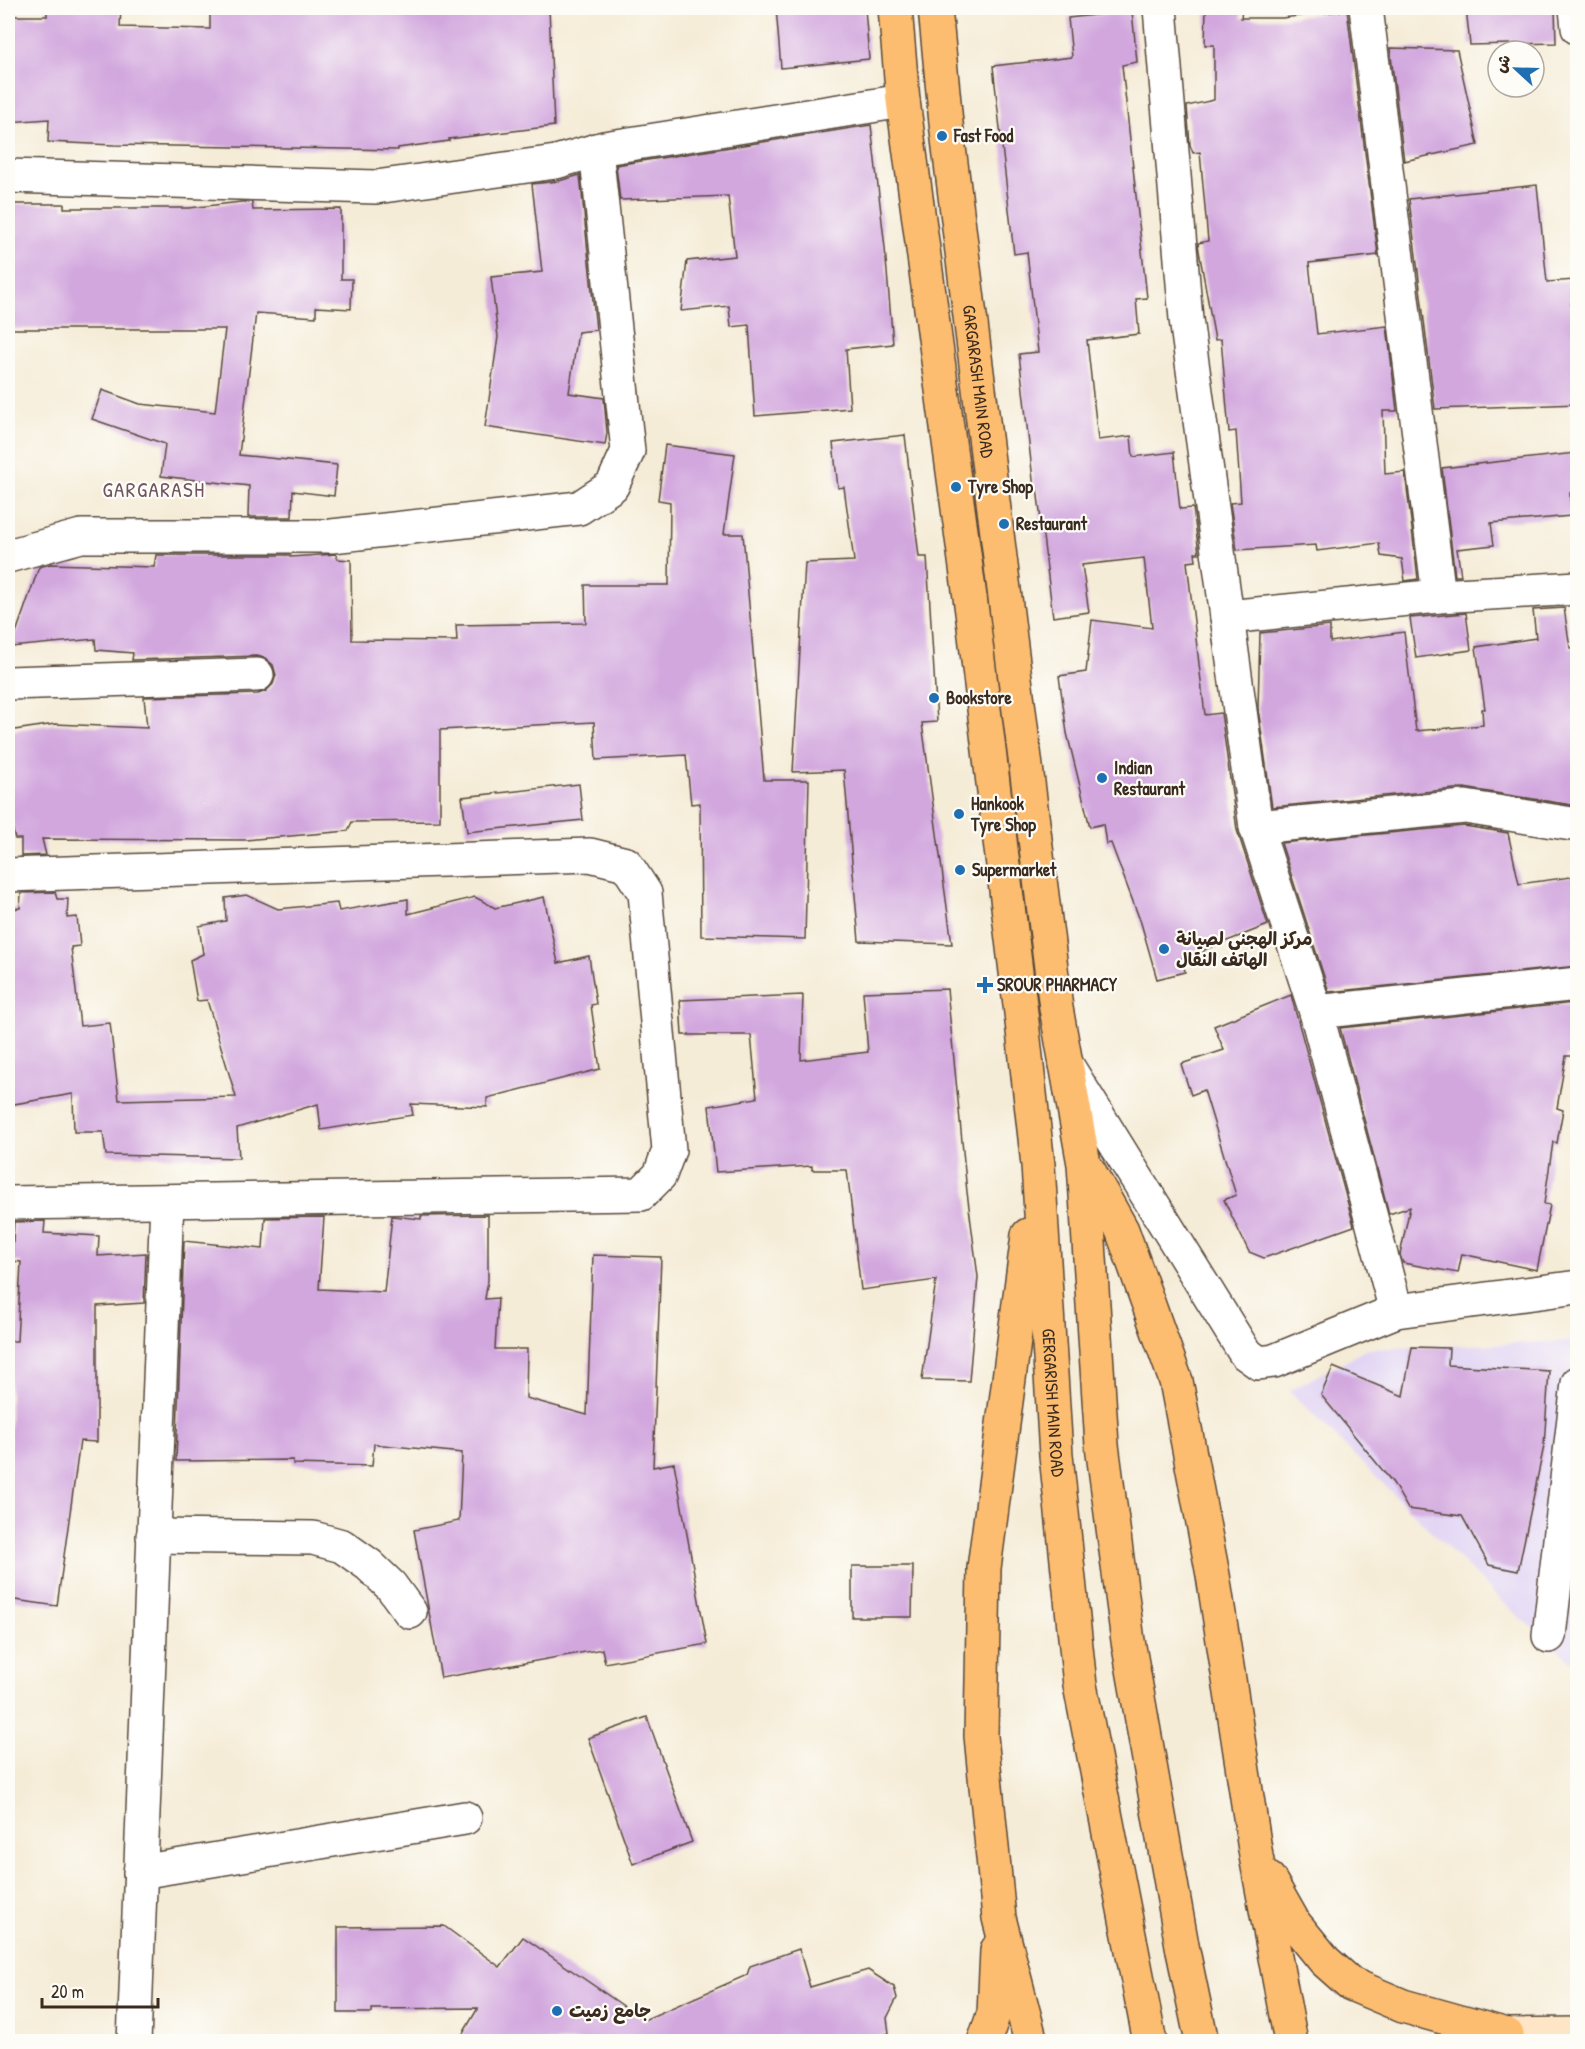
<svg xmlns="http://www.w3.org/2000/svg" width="1585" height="2049" font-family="'Patrick Hand','Playpen Sans Arabic',sans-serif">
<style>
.built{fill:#e1d4f4}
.building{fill:#d2a7de}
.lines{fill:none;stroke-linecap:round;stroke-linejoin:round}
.minor-casing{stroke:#57473a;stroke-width:36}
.secondary-casing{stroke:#57473a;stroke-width:36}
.primary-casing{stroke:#57473a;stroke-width:36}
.minor{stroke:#fff;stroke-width:33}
.secondary{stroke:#fee5c5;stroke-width:33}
.primary{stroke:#fcbd6f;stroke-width:33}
.poi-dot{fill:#1f6fb2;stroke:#fdfcf7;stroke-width:2}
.labels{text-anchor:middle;stroke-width:4.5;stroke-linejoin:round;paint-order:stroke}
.poi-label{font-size:18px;font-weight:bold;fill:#3b2a1e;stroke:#fdfcf7;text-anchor:start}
.street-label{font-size:18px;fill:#3b2a1e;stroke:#fdfcf7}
.quarter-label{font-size:21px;letter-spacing:1.5px;fill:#705661;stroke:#fdfcf7}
</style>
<rect width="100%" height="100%" fill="#fdfcf7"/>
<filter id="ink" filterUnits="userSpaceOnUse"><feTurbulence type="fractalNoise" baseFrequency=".0167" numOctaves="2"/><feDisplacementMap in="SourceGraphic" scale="12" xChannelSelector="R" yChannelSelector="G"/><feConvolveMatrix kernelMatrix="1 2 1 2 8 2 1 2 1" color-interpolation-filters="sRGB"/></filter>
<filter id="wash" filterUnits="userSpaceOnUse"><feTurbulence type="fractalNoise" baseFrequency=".008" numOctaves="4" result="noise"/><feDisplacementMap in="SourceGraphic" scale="24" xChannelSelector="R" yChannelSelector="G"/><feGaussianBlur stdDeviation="1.35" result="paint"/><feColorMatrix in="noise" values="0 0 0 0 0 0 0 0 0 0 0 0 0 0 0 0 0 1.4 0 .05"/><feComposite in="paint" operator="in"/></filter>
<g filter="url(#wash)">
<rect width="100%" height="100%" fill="#f5ecd7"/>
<polygon class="built" points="1577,1341 1577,1666 1508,1607 1289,1391 1367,1349"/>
<g id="blocks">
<g class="building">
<polygon points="47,8 121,8 120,27 210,29 210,8 487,8 487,10 549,8 554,126 449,139 449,141 398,148 398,150 114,145 48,142 49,119 8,122 8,16 47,16"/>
<polygon points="776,8 865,8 869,59 781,68"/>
<polygon points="1206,8 1242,8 1241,18 1282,18 1347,10 1378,255 1309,263 1317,334 1387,326 1397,411 1383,411 1385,474 1405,472 1418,579 1405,581 1402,559 1381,556 1379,543 1317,551 1316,545 1237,550 1230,503 1241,502 1236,431 1229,432 1221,339 1215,340 1199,251 1198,243 1208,241 1200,152 1193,153 1190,145 1187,106 1214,100 1214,45 1205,45"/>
<polygon points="1466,8 1555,8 1556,43 1470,45"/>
<polygon points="1132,11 1137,62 1122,65 1147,298 1136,299 1139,334 1087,340 1098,440 1131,436 1133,457 1174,452 1180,509 1193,508 1199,553 1195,553 1196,561 1187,562 1205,715 1221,713 1237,830 1268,925 1204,950 1204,952 1182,958 1185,972 1157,979 1141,923 1111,843 1106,844 1103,824 1090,827 1067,733 1059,676 1086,672 1092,620 1152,628 1144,558 1082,565 1089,612 1053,617 1037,488 1034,489 1019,354 1038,352 1027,252 1014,254 993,66 1072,57 1068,18"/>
<polygon points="1390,48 1457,50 1478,145 1404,161"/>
<polygon points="871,125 885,248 893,344 846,349 850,408 755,416 749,325 731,327 729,306 681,311 687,261 735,256 728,196 620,200 616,165"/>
<polygon points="580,175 596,330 578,332 569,393 604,398 607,433 605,445 485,427 498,337 491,277 542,272 532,184 559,181"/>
<polygon points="1537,185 1547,282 1575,280 1571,305 1578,304 1578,404 1435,409 1409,199"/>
<polygon points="241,202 252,202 253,210 341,209 341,279 352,279 351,309 316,307 316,317 256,313 239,455 337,465 334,496 293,491 292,517 248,517 249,486 161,476 165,444 92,419 102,390 140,404 215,412 225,329 8,329 8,204 64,204 64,208 189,208"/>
<polygon points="905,435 919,557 927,557 937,722 922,723 952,944 859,941 844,770 793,772 805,563 854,561 844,487 838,488 833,443"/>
<polygon points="665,445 735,454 724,534 743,534 764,780 809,780 805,939 701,936 700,803 691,804 686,755 596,760 594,722 440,730 440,821 352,822 348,831 245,840 42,839 46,855 21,856 21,839 15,839 8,811 8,731 55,724 147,728 144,697 258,694 266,691 273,684 276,675 273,665 265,658 257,656 132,660 133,653 96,650 95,639 11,647 39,567 50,564 154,567 156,555 290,555 290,557 336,554 337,559 351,560 352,640 457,641 456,625 586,623 585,585 669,585 670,502 658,500"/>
<polygon points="1575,453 1578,492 1570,493 1571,516 1491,523 1494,545 1457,549 1461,576 1455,576 1442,468"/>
<polygon points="1564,608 1570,648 1578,647 1578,806 1464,788 1272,807 1258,708 1260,633 1330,626 1330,642 1404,632 1416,731 1483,725 1482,709 1485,709 1476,647 1536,638 1533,610"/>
<polygon points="1466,613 1471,650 1416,658 1410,618"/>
<polygon points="579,784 583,820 467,832 462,797"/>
<polygon points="1464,826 1508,833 1519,884 1578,876 1578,966 1329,992 1281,843"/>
<polygon points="55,892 57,899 68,899 67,918 77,917 80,946 71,947 80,1026 110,1023 119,1100 236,1097 207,1000 197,1001 190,960 203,954 199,926 226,921 225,898 247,895 278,909 337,903 339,911 408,899 408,914 475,897 495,908 544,897 558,963 589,956 596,1004 591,1005 600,1069 487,1098 487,1107 411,1104 413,1115 321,1130 318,1104 237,1128 239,1158 106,1155 103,1132 74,1132 73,1094 8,1105 8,909 20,908 21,893"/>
<polygon points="947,989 967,1192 978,1277 969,1381 922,1380 936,1280 861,1290 847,1170 812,1170 812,1166 716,1172 709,1106 757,1098 751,1035 682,1035 680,1000 803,995 801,1060 868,1052 863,992"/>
<polygon points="1291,995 1354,1226 1264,1258 1249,1252 1224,1200 1236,1195 1204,1090 1191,1095 1181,1064 1224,1050 1214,1026"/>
<polygon points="1574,1003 1577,1056 1566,1056 1557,1108 1563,1110 1557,1143 1553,1142 1544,1204 1550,1205 1537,1270 1462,1254 1458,1273 1403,1263 1400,1255 1410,1207 1389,1214 1340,1028"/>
<polygon points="488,1215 488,1280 485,1299 498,1298 495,1349 527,1349 526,1398 587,1415 593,1255 661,1257 653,1467 674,1463 707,1644 605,1663 602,1649 441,1678 414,1530 459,1521 462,1453 374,1444 372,1466 293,1464 293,1460 176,1461 184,1241 263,1249 265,1218 324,1217 319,1289 384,1292 392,1216 421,1219 421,1216"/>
<polygon points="45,1221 44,1233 99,1236 98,1256 146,1253 144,1303 97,1306 97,1442 80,1441 57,1606 8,1599 8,1468 10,1468 10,1341 17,1341 21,1262 12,1261 14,1222"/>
<polygon points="1412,1347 1449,1348 1448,1365 1549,1371 1544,1446 1518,1571 1489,1565 1462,1516 1408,1509 1393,1483 1321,1395 1333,1367 1403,1396"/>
<polygon points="852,1566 913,1566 912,1617 852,1617"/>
<polygon points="647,1717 692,1842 633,1864 588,1738"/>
<polygon points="444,1926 500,1967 523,1937 644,2020 747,1975 750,1966 799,1949 810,1987 868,1970 894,1987 897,1998 887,2018 889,2033 863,2042 458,2042 478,2008 372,2009 372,2013 338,2013 338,1927"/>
</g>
</g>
</g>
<g filter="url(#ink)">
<use href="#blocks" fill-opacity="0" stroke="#57473a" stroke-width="1.5"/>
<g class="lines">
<defs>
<g id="minor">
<polyline points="1160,8 1186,319 1256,827 1316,1012 1396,1311"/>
<polyline points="1366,8 1439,596"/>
<polyline points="1576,8 1578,28"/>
<polyline points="8,176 376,187 556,162 604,148 903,101"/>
<polyline points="8,556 81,536 332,536 579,508 612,486 628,451 596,150"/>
<polyline points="1227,617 1439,596 1578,588"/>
<polyline points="8,683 257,675"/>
<polyline points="1256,827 1465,807 1578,825"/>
<polyline points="8,875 590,855 626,864 645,893 669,1150 660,1175 641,1194 8,1203"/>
<polyline points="1316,1012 1578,984"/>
<polyline points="1066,1064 1245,1353 1259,1363 1274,1361 1396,1311 1578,1287"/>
<polyline points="153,1536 313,1538 342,1546 369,1565 391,1586 410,1612"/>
<polyline points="1549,1636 1578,1383"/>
<polyline points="140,1872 465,1818"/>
<polyline points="134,2042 167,1201"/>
</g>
<polyline id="secondary" points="1478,2041 1507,2035 1578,2034"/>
<g id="primary">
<path id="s1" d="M895 8 903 101 974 627 1021 1013 1038 1165 1056 1455 1080 1685 1150 2042"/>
<path id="s2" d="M935 8 946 123 1056 1008 1084 1164 1102 1445 1128 1641 1183 1951 1202 2042"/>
<polyline points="1089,1171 1122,1230 1176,1381 1213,1575 1256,1856 1291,2042"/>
<polyline points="1028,1235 984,1568 981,1736 999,1918 1031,2042"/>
<polyline points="1269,1879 1294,1923 1325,1961 1351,1984 1403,2006 1507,2035"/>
<polyline points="984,2042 994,2013 997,1950"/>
</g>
</defs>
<use href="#minor" class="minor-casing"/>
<use href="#secondary" class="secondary-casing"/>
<use href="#primary" class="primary-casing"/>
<use href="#minor" class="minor"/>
<use href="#secondary" class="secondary"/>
<use href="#primary" class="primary"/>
</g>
</g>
<g class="poi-dot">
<circle cx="942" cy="136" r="6"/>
<circle cx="956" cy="487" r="6"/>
<circle cx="1004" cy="524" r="6"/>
<circle cx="934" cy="698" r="6"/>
<circle cx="1102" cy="778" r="6"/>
<circle cx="959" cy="814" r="6"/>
<circle cx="960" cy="870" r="6"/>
<circle cx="1164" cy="949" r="6"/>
<path d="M982 976h6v6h6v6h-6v6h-6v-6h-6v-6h6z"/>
<circle cx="557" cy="2011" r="6"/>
</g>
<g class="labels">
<g class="poi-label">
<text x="954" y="142">Fast Food</text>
<text x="968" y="493">Tyre Shop</text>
<text x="1016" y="530">Restaurant</text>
<text x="946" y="704">Bookstore</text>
<text x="1114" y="774">Indian<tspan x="1114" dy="21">Restaurant</tspan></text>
<text x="971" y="810">Hankook<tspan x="971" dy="21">Tyre Shop</tspan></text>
<text x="972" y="876">Supermarket</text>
<text x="1176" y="945">مركز الهجني لصيانة<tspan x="1176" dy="21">الهاتف النقال</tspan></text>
<text x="997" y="991">SROUR PHARMACY</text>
<text x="569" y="2017">جامع زميت</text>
</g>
<g class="street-label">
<text dy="6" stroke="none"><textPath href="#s2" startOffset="376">GARGARASH MAIN ROAD</textPath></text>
<text dy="6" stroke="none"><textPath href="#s1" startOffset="1404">GERGARISH MAIN ROAD</textPath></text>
</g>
<g class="quarter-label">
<text x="154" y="497">GARGARASH</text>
</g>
</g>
<rect width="1585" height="2049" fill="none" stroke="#fdfcf7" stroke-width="30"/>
<g transform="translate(1516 69) rotate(292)"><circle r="28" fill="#fdfcf7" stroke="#afa8a0" stroke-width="1.5"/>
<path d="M0-4.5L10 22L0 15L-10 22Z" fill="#1f6fb2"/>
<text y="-9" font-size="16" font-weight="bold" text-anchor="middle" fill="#3b2a1e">ش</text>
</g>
<path d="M42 1998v9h116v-9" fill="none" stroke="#3b2a1e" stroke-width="3"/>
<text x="51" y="1998" font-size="18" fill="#3b2a1e" stroke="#fdfcf7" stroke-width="4.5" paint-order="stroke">20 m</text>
</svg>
